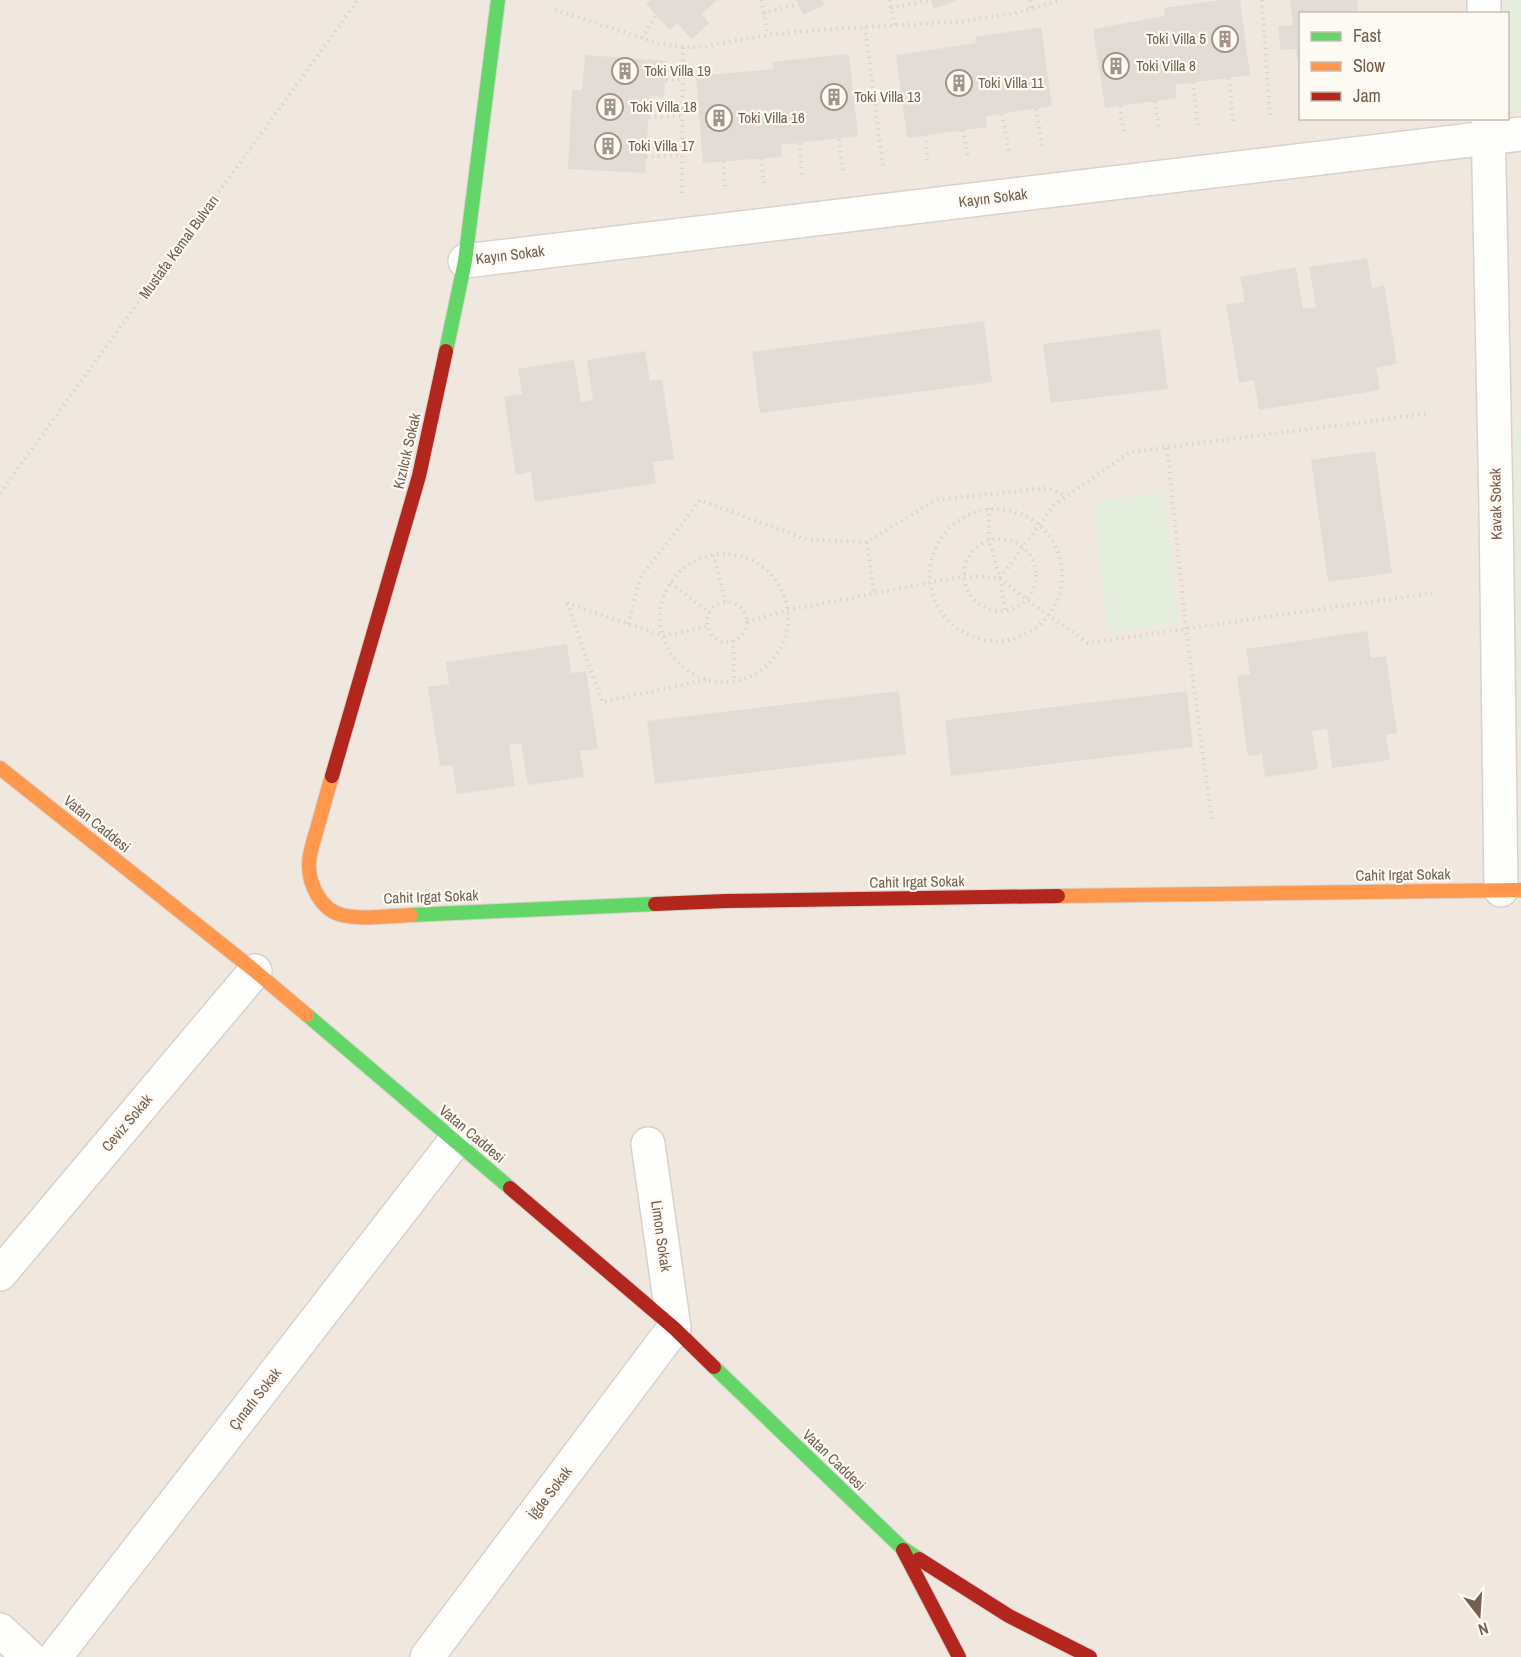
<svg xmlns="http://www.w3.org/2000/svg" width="1521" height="1657" font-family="'Archivo Narrow',sans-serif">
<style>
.residential{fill:#f0e8de;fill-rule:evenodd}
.green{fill:#e5eedc}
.building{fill:#e3dcd6}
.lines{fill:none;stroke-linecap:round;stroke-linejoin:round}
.street-casing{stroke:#d7d2ce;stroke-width:36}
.fast-casing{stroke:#d8d2cd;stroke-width:16}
.slow-casing{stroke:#d8d2cd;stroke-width:16}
.jam-casing{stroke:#d8d2cd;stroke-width:16}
.path{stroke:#dad5d0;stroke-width:4;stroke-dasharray:1.5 4.5;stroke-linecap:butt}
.street{stroke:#fefefd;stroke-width:33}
.fast{stroke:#63d668;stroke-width:14}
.slow{stroke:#ff974d;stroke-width:14}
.jam{stroke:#b3261e;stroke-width:14}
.labels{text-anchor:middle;stroke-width:4.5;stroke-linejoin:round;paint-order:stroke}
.poi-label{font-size:15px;fill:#745f51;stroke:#fdfaf3;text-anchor:start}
.street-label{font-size:15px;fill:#745f51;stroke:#fdfaf3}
</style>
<rect width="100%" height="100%" fill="#f8f5f0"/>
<path class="residential" d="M0 0H1521V1657H0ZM1300 14H1508V118H1300Z"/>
<g class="green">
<polygon points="1505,0 1521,0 1521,110 1508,112 1508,14 1505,13"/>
<polygon points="1521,420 1521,862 1520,862 1516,421"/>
<polygon points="1164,492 1180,624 1109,633 1092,502"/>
</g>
<g class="building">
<polygon points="651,0 717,0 702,14 709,23 692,39 677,23 670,30 646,4"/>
<polygon points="796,0 822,0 825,5 803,15"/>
<polygon points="931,0 957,0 934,9"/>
<polygon points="1220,0 1240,0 1250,75 1175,85 1177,98 1105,108 1093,29 1165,16 1164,8"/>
<polygon points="1290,0 1357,0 1358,14 1300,14 1300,58 1297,58 1296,49 1281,50 1278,26 1293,25"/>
<polygon points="1041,27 1052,106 986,116 987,127 907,138 896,55 976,43 975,37"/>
<polygon points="849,54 858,136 781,145 782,157 703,163 696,76 774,69 772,62"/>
<polygon points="585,55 667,61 664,97 650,96 645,173 568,169 572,90 582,90"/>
<polygon points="1367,258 1372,288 1384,285 1397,364 1376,368 1380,390 1259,410 1254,380 1239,383 1226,305 1245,302 1240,277 1296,267 1303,309 1316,307 1309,267"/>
<polygon points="984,321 992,382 760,413 752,352"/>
<polygon points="1160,329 1168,389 1051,403 1043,344"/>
<polygon points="645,351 650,381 662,379 674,459 653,462 656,483 535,502 531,472 516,475 504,397 522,394 518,369 574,360 581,402 593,400 587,360"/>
<polygon points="1375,451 1392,573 1328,582 1311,460"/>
<polygon points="1367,631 1371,658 1386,656 1397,733 1386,735 1390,760 1332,768 1327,729 1312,731 1318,769 1265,777 1262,754 1248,756 1237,676 1250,674 1246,649"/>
<polygon points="567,644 571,673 586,671 598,749 580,751 584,777 528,785 521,743 509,745 515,786 457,794 452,765 440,766 428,687 449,684 446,662"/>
<polygon points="899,691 906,754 655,784 647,721"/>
<polygon points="1187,691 1193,747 951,776 945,720"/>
</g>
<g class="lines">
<defs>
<g id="street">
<polyline points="1484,0 1484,14"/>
<polyline points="1488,118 1496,508 1501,890"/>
<polyline points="465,261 1521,134"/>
<polyline points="0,1274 255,971"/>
<polyline points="0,1630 29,1657"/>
<polyline points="55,1657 455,1141"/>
<polyline points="427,1657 674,1328 648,1144"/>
</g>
<g id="fast">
<polyline points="446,351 465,261 498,0"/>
<polyline points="411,915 655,904"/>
<polyline points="307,1015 510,1188"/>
<polyline points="714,1367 902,1548 919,1559"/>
</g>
<g id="slow">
<polyline points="0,768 255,971 307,1015"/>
<path d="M332 776C327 793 322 811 317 829 314 840 309 852 309 865 309 885 321 910 342 915 364 920 389 916 411 915"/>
<polyline points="1058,896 1521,890"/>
</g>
<g id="jam">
<polyline points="332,776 419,476 446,351"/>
<polyline points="655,904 726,901 1058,896"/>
<polyline points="510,1188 674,1328 714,1367"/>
<polyline points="903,1550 959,1657"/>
<polyline points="919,1559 1009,1616 1090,1657"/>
</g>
</defs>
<use href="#street" class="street-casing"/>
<use href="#fast" class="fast-casing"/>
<use href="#slow" class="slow-casing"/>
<use href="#jam" class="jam-casing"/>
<g class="path">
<polyline points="761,0 768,35"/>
<polyline points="889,0 895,25"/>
<polyline points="1030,0 1032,9"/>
<polyline points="1262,0 1270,117"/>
<polyline points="891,8 930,0"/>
<polyline points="555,10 657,43 683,47 701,47 761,36 793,32 865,27 958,22 1016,13 1062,0"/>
<polyline points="763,13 798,4"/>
<polyline points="865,27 883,167"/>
<polyline points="642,38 656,15"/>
<polyline points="1229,78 1233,121"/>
<polyline points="666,80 683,79"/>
<polyline points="1193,82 1198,126"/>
<polyline points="1155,101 1159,131"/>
<polyline points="1120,106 1124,135"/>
<polyline points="1036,109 1042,146"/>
<polyline points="1002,114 1009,151"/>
<polyline points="649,117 683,116"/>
<polyline points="963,130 968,156"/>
<polyline points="926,135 927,162"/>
<polyline points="839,139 843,173"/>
<polyline points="800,143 802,178"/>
<polyline points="646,157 682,155"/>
<polyline points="761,158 764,183"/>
<polyline points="723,161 725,188"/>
<polyline points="682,193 683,47"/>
<polyline points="1167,448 1186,629 1212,822"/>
<polyline points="0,493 358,0"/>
<polyline points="989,508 989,540 1000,578 1005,610"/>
<circle cx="996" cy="575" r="66"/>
<circle cx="1000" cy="575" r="36"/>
<polyline points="867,542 874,594"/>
<circle cx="724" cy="618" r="64"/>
<polyline points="713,555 726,602"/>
<polyline points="1000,578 1054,505 1130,452 1426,414"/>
<polyline points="671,583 710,613"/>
<circle cx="727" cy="622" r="20"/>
<polyline points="567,603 602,702 706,680"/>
<polyline points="567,603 663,636 708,626"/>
<polyline points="747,622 788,610 964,576 1000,578 1027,600 1088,643 1432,593"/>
<polyline points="628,624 640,578 700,500 808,540 867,542 936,500 1048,488 1066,496"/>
<polyline points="733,640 734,681"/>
</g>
<use href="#street" class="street"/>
<use href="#fast" class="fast"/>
<use href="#slow" class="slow"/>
<use href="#jam" class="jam"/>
</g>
<defs>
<symbol id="building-ring" viewBox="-11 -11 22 22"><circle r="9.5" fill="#fdfaf3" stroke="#a29489" stroke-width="1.5"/><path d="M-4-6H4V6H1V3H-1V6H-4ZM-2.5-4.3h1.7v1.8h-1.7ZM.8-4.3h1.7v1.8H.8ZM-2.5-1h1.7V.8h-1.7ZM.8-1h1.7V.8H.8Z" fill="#a29489"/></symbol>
</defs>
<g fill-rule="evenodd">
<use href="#building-ring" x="1210" y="24" width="30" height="30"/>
<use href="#building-ring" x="1101" y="51" width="30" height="30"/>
<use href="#building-ring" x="610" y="56" width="30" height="30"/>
<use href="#building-ring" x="944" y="68" width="30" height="30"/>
<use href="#building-ring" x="819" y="82" width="30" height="30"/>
<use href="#building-ring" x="595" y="92" width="30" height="30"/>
<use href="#building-ring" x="704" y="103" width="30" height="30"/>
<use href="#building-ring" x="593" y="131" width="30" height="30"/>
</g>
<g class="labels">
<g class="poi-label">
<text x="1206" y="44" text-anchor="end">Toki Villa 5</text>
<text x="1136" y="71">Toki Villa 8</text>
<text x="644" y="76">Toki Villa 19</text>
<text x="978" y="88">Toki Villa 11</text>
<text x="854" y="102">Toki Villa 13</text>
<text x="630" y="112">Toki Villa 18</text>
<text x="738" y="123">Toki Villa 16</text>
<text x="628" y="151">Toki Villa 17</text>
</g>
<g class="street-label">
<text transform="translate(993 198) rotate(-7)" y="5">Kayın Sokak</text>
<text transform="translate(179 247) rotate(-54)" y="5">Mustafa Kemal Bulvarı</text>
<text transform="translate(510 255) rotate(-7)" y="5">Kayın Sokak</text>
<text transform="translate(407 451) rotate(-77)" y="5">Kızılcık Sokak</text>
<text transform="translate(1496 504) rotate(-91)" y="5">Kavak Sokak</text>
<text transform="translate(97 824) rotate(39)" y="5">Vatan Caddesi</text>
<text transform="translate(1403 875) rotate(-1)" y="5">Cahit Irgat Sokak</text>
<text transform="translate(917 882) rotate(-1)" y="5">Cahit Irgat Sokak</text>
<text transform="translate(431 897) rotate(-2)" y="5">Cahit Irgat Sokak</text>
<text transform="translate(127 1123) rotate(-50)" y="5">Ceviz Sokak</text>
<text transform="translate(472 1134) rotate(40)" y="5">Vatan Caddesi</text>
<text transform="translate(661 1236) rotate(82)" y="5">Limon Sokak</text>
<text transform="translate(255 1399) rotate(-52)" y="5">Çınarlı Sokak</text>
<text transform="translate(834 1460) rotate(44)" y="5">Vatan Caddesi</text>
<text transform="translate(550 1493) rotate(-53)" y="5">İğde Sokak</text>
</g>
</g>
<rect x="1299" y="12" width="210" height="108" fill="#fdfaf3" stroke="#c6bcb2" stroke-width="1.5"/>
<rect x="1311" y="32" width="30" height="9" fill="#63d668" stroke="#c6bcb2" stroke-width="1.5"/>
<text x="1353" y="42" font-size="18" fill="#745f51">Fast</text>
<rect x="1311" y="62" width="30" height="9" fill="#ff974d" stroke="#c6bcb2" stroke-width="1.5"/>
<text x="1353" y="72" font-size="18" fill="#745f51">Slow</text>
<rect x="1311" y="92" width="30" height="9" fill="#b3261e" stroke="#c6bcb2" stroke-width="1.5"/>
<text x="1353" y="102" font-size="18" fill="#745f51">Jam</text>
<g transform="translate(1479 1615) rotate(163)" stroke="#fdfaf3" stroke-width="4.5" paint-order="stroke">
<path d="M0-4.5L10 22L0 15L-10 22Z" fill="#745f51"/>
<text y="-9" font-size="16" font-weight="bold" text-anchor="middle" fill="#745f51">N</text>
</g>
</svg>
